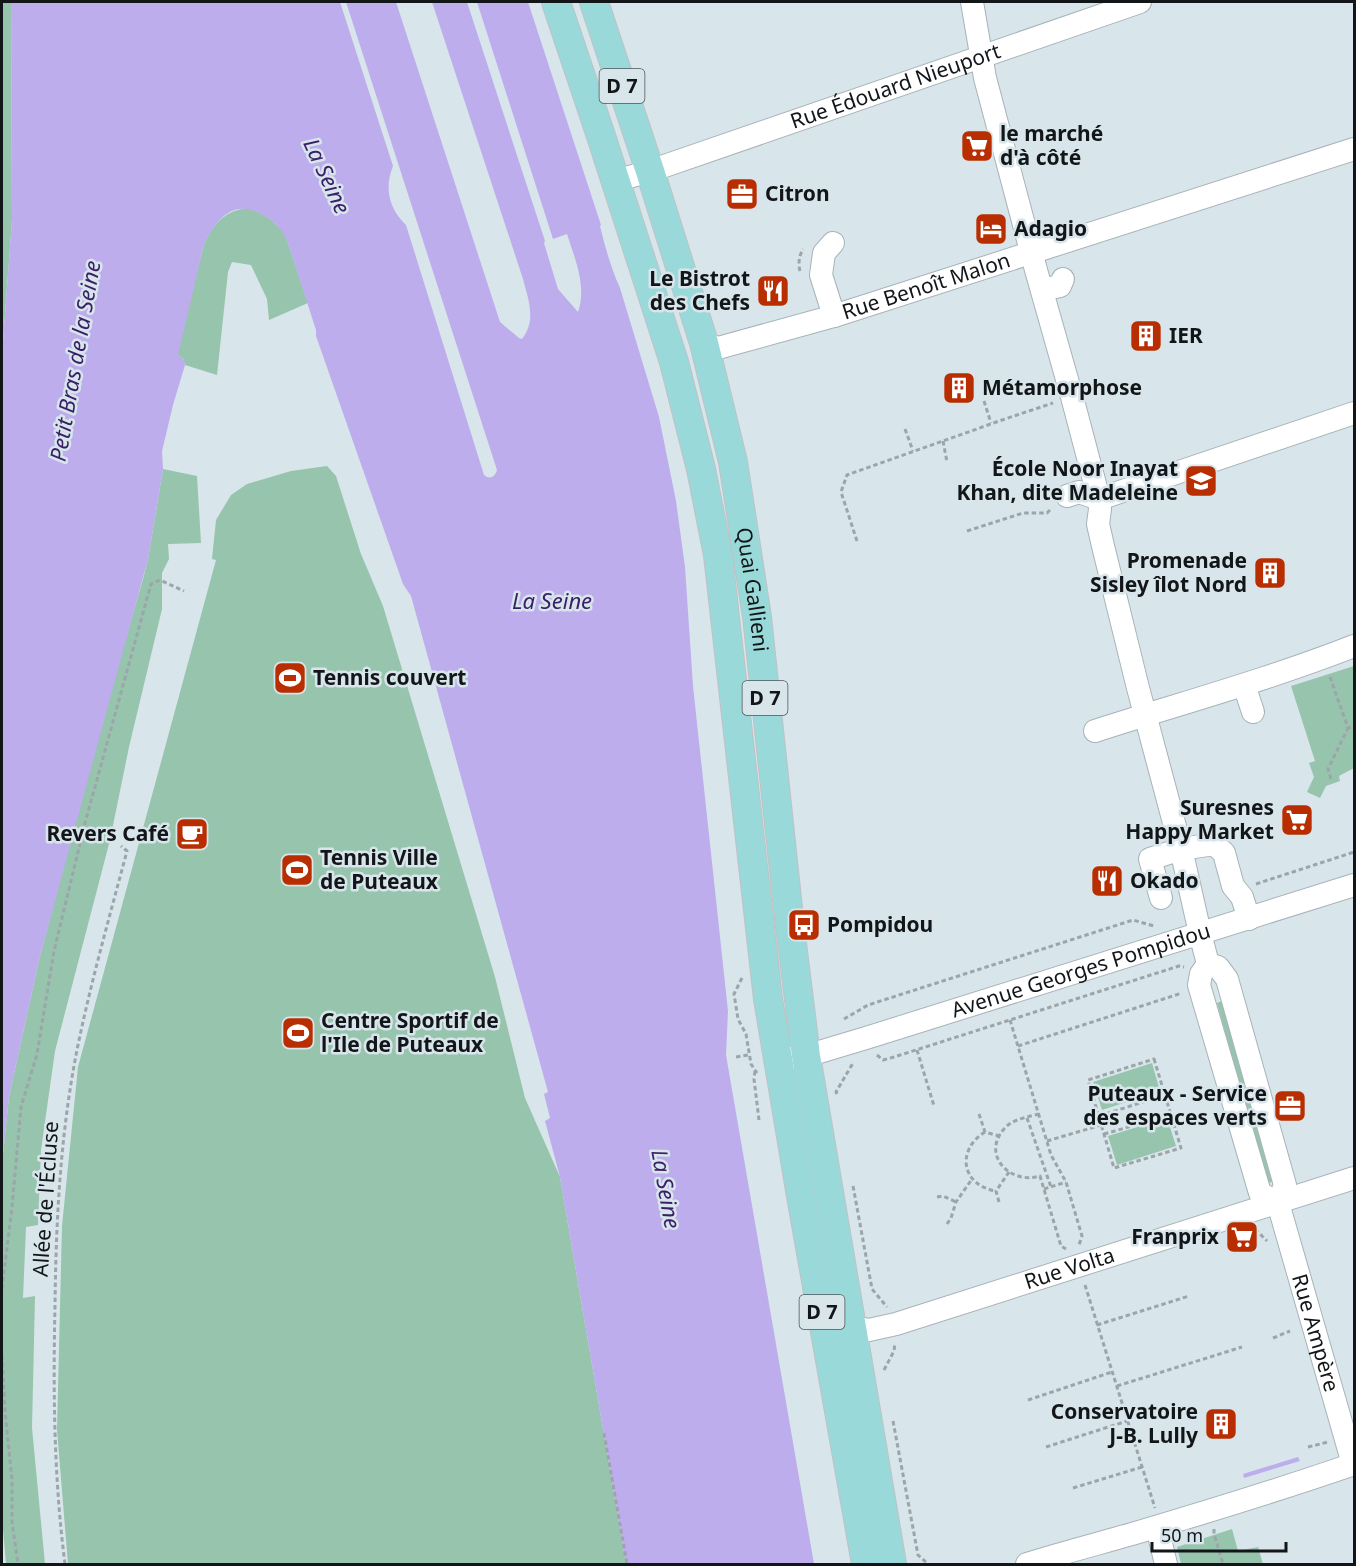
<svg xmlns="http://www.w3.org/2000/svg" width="1356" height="1566" font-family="'Noto Sans',sans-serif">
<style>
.green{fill:#97c4ad}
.water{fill:#bdaded}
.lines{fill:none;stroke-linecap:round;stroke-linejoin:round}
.minor-casing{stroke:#a7b3b9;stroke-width:24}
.major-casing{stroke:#c1c2c3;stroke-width:30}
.path{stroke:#9ba5aa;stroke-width:3;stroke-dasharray:4.5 3;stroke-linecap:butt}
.minor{stroke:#fff;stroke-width:22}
.major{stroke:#9ad9d9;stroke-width:28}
.labels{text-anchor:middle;stroke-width:5;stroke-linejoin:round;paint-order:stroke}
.shield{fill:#d8e5eb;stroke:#4d5457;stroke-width:1.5}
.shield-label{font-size:20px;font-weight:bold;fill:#121618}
.street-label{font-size:21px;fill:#121618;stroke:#d8e5eb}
.poi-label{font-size:21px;font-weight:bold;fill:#121618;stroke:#d8e5eb;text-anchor:start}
.water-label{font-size:22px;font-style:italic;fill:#3a1f68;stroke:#d8e5eb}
</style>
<rect width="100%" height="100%" fill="#d8e5eb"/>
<g class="green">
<polygon points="2,2 11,2 12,220 2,355"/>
<path d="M246 208 257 211 270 219 283 231 288 243 308 303 269 320 267 299 251 265 232 262 228 272 217 375 185 365 183 358 177 355 204 244C214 224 223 212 246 208Z"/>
<polygon points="327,466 336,476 361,554 383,606 495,977 525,1098 560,1177 626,1564 68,1564 57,1430 62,1226 78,1067 216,560 212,559 216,520 231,495 247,484 291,471"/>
<polygon points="163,469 197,476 201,543 168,544 169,559 162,573 162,609 129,747 110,840 55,1051 41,1150 38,1225 26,1227 23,1298 35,1296 32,1428 45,1564 6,1564 2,1518 2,1164 9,1097 39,960 101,725 143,579 148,559"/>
<polygon points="1354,666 1354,768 1339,776 1340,781 1326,786 1320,798 1307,792 1314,777 1309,763 1315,761 1291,686"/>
<polygon points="1222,1001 1272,1182 1267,1183 1217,1003"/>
<polygon points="1152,1063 1160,1091 1102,1110 1093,1082"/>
<polygon points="1167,1118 1176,1146 1117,1165 1108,1136"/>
<polygon points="1232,1529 1238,1551 1258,1547 1263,1564 1181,1564 1177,1547"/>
</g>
<g class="water">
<path d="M11 2H340L393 166C384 188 389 209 406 225L484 475C490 480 495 477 497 470L346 2H396L500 322 519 338 522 339C537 320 528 299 523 279L432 2H467L545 241 544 243 558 289 578 312C587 286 575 259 567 234L553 239 477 2H528L601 225 600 226C605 247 611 268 620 288L659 417 676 501 685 567 693 686 728 1011 726 1055 814 1564H626L560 1177 545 1121 550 1118 544 1094 548 1092 411 596 403 584 316 336V330L288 243C283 231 276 222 263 215 233 198 217 219 204 244L178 355 183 358 185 365 173 405 162 451 163 469 148 559 39 960 9 1097 2 1164V355L12 220Z"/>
<polygon points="1298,1457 1300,1461 1244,1478 1243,1474"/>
</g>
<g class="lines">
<defs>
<g id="minor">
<polyline points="972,2 985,78 1036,270 1072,397 1099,499 1100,509 1098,524 1103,546 1138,688 1181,849 1200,933 1208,964"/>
<path id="s1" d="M615 181 650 171 1140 2"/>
<polyline points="833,243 824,253 821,275 834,316"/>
<polyline points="1042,290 1060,286 1063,279"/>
<path id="s2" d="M704 343 718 348 834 316 1354 149"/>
<polyline points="1067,496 1079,492 1099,499 1354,413"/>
<polyline points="1244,685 1253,712"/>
<path d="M1095 731C1182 703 1270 679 1354 646"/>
<polyline points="1161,898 1150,859 1181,849 1214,844 1224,853 1233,886 1242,897 1249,919"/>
<path id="s3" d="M1208 964 1218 967 1227 979 1285 1185 1278 1203 1353 1464"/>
<polyline points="1208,964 1201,974 1199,985 1260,1193 1278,1203"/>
<path id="s4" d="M791 1058 806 1056 866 1038 1354 885"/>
<path id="s5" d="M853 1327 869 1330 896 1324 1354 1178"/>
<polyline points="1157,1527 1166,1564"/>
<path d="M1027 1564C1062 1553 1097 1544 1132 1534 1207 1512 1281 1489 1354 1464"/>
</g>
<g id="major">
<polyline points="556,2 601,136 674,362 701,469 718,555 768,999 801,1196 866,1564"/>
<path id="s6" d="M594 2 650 171 704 343 733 462 757 617 790 927 806 1056 892 1564"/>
</g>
</defs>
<use href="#minor" class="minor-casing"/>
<use href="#major" class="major-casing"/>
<g class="path">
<path d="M800 271C798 264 799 256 803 249"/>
<polyline points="984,401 991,423"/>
<polyline points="905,429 913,451"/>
<polyline points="943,441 947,462"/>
<polyline points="967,531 1023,513 1047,513 1052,508"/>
<polyline points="857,541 841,492 847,475 1002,420 1053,403"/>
<polyline points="1330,677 1348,728 1354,726"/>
<polyline points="1331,779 1328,769 1348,728"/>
<polyline points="1256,884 1354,852"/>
<polyline points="742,978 734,994 738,1019 746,1034 751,1064 757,1073"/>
<polyline points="844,1019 868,1005 1133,920 1154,926"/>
<polyline points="1010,1020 1051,1155 1066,1182 1082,1236 1079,1245"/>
<polyline points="1018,1046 1182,993"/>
<polyline points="917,1050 934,1106"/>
<polyline points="877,1055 883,1060 894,1057 1179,966 1184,967"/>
<polyline points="736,1057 748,1055"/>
<polygon points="1154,1059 1181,1148 1114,1168 1088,1080"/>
<polyline points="755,1071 754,1079 759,1120"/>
<polyline points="837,1094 836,1092 853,1063"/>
<polyline points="979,1114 985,1132 999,1136"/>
<path d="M1039 1114C1028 1117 1012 1119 1004 1129 981 1155 1010 1185 1040 1176L1061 1246 1066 1249"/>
<polyline points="1099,1116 1165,1095"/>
<polyline points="1027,1118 1051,1187"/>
<path d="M985 1132C956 1150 961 1185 996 1191"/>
<polyline points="1104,1134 1171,1115"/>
<polyline points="1047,1141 1101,1125"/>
<polyline points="853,1186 872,1289 887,1307"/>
<polyline points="1044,1189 1066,1182"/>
<polyline points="937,1197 943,1196 956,1202"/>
<polyline points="999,1202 996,1191 1009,1172"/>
<polyline points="947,1224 951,1218 956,1202 972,1179"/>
<polyline points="1255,1229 1267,1241"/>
<polyline points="1085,1285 1155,1508"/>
<polyline points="2,1289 12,1207 21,1107 37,1054 54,951 85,823 151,584 160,580 184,591"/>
<polyline points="1097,1325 1189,1296"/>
<polyline points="1273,1338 1290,1331"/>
<polyline points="2,1355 5,1411 12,1480 12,1522 18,1564"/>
<polyline points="884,1370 894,1351 895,1343"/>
<polyline points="1117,1386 1242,1347"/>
<polyline points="1028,1400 1112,1372"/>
<polyline points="893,1421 918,1555 928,1564"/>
<polyline points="604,1433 627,1564"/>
<polyline points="1046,1447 1127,1421"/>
<polyline points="1308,1447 1328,1442"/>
<polyline points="1073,1488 1142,1467"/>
<polyline points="1214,1529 1214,1534 1223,1564"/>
<path d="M65 1564C54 1479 53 1393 55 1306 56 1214 61 1121 81 1031 94 971 111 911 127 851L121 846"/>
</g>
<use href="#minor" class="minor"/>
<use href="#major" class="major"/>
</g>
<defs>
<symbol id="supermarket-square" viewBox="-11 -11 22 22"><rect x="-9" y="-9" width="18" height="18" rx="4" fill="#b82e01" stroke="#d8e5eb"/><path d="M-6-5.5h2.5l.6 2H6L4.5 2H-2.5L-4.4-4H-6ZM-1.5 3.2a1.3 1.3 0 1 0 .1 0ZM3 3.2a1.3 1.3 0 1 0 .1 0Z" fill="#fff"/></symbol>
<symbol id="office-square" viewBox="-11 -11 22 22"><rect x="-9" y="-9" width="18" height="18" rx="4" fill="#b82e01" stroke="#d8e5eb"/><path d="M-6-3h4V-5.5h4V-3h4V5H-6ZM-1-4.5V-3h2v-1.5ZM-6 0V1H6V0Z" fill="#fff"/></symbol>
<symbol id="hotel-square" viewBox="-11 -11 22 22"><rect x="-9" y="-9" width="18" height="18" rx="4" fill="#b82e01" stroke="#d8e5eb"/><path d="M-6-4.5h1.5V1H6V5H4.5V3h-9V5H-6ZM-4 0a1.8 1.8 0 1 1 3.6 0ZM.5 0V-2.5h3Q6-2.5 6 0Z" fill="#fff"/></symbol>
<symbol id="restaurant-square" viewBox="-11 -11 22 22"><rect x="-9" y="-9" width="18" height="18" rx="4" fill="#b82e01" stroke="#d8e5eb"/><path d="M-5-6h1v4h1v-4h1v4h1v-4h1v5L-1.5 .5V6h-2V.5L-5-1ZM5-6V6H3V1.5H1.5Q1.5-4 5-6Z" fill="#fff"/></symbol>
<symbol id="building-square" viewBox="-11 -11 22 22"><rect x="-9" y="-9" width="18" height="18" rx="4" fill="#b82e01" stroke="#d8e5eb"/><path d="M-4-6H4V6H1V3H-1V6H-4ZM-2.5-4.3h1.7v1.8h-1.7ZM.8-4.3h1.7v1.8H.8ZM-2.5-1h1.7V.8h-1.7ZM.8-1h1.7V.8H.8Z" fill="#fff"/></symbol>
<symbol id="school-square" viewBox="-11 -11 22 22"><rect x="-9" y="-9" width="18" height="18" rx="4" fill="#b82e01" stroke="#d8e5eb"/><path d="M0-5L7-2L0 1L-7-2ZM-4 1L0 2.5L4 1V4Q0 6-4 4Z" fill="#fff"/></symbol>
<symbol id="stadium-square" viewBox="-11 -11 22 22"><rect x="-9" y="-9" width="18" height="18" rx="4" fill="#b82e01" stroke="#d8e5eb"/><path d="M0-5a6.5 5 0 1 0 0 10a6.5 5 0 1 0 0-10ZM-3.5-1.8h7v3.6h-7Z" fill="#fff"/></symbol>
<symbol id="cafe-square" viewBox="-11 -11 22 22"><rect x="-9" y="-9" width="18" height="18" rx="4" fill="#b82e01" stroke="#d8e5eb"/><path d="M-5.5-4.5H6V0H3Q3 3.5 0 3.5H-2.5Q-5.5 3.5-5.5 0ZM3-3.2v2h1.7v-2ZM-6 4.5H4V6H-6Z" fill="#fff"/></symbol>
<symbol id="bus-square" viewBox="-11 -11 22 22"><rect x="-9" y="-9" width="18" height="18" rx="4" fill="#b82e01" stroke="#d8e5eb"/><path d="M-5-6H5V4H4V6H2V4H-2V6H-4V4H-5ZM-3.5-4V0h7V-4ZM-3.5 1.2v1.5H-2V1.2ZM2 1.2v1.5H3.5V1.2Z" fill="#fff"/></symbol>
</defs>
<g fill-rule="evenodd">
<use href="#supermarket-square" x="958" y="127" width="38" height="38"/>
<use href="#office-square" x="723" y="175" width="38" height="38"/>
<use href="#hotel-square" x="972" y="210" width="38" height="38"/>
<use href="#restaurant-square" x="754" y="272" width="38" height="38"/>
<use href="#building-square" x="1127" y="317" width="38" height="38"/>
<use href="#building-square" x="940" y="369" width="38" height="38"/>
<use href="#school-square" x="1182" y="462" width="38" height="38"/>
<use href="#building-square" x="1251" y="554" width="38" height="38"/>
<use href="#stadium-square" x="271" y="659" width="38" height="38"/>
<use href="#supermarket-square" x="1278" y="801" width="38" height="38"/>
<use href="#cafe-square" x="173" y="815" width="38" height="38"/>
<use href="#stadium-square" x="278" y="851" width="38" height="38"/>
<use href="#restaurant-square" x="1088" y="862" width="38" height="38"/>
<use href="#bus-square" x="785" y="906" width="38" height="38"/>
<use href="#stadium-square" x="279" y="1014" width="38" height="38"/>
<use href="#office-square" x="1271" y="1087" width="38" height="38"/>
<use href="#supermarket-square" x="1223" y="1218" width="38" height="38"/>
<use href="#building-square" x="1202" y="1405" width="38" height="38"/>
</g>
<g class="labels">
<g class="shield">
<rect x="599.5" y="69" width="45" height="34" rx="4.5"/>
<rect x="742.5" y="681" width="45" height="34" rx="4.5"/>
<rect x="799.5" y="1295" width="45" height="34" rx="4.5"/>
</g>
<g class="shield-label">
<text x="622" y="93">D 7</text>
<text x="765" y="705">D 7</text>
<text x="822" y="1319">D 7</text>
</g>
<g class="street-label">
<text dy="7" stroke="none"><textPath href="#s1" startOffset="296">Rue Édouard Nieuport</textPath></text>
<text dy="7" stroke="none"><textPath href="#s2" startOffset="232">Rue Benoît Malon</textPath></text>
<text dy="7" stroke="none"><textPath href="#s6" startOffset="610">Quai Gallieni</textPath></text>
<text dy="7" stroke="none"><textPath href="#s4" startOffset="303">Avenue Georges Pompidou</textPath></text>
<text transform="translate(46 1199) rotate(-86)" y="7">Allée de l'Écluse</text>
<text dy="7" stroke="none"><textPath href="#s5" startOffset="226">Rue Volta</textPath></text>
<text dy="7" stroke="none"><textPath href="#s3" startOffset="394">Rue Ampère</textPath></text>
</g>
<g class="poi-label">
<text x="1000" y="141">le marché<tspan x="1000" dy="24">d'à côté</tspan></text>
<text x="765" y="201">Citron</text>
<text x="1014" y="236">Adagio</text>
<text x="750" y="286" text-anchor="end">Le Bistrot<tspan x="750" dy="24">des Chefs</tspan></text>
<text x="1169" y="343">IER</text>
<text x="982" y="395">Métamorphose</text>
<text x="1178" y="476" text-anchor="end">École Noor Inayat<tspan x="1178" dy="24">Khan, dite Madeleine</tspan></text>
<text x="1247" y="568" text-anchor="end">Promenade<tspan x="1247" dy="24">Sisley îlot Nord</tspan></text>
<text x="313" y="685">Tennis couvert</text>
<text x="1274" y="815" text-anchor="end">Suresnes<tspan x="1274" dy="24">Happy Market</tspan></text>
<text x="169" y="841" text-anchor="end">Revers Café</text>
<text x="320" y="865">Tennis Ville<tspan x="320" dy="24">de Puteaux</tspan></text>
<text x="1130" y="888">Okado</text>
<text x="827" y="932">Pompidou</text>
<text x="321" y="1028">Centre Sportif de<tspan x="321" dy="24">l'Ile de Puteaux</tspan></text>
<text x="1267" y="1101" text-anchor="end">Puteaux - Service<tspan x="1267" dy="24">des espaces verts</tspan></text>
<text x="1219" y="1244" text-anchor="end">Franprix</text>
<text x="1198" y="1419" text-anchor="end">Conservatoire<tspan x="1198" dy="24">J-B. Lully</tspan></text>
</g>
<g class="water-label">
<text transform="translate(327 176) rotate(65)" y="8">La Seine</text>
<text transform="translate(75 361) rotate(-80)" y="8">Petit Bras de la Seine</text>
<text x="552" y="609">La Seine</text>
<text transform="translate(666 1189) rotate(80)" y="8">La Seine</text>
</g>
</g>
<rect width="1356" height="1566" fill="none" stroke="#121618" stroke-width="6"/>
<path d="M1152 1542v9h134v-9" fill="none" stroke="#121618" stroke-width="3"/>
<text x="1161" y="1542" font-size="18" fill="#121618" stroke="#d8e5eb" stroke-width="4.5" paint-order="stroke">50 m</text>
</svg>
